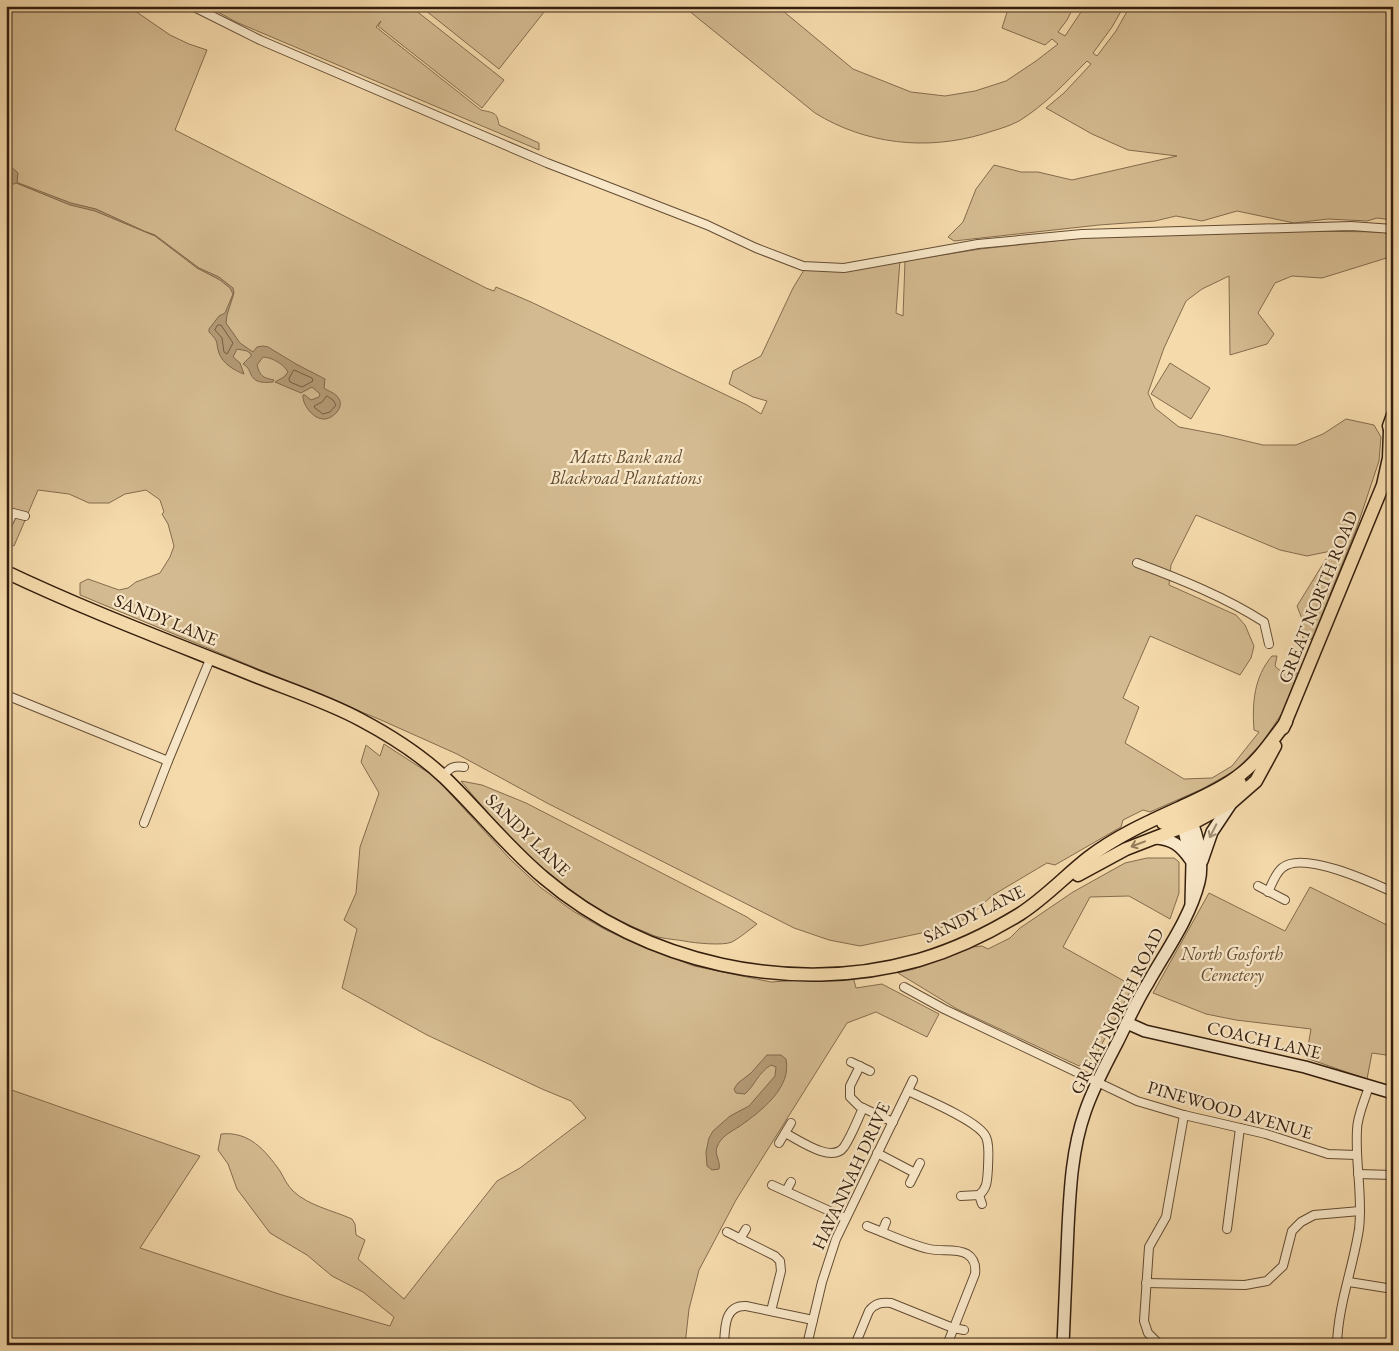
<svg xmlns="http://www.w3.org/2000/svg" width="1399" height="1351" font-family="'EB Garamond',serif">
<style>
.green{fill:#d4ba90;stroke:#846c4e}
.water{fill:#b39a75;stroke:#80684b}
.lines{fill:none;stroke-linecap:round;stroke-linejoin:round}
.shore{stroke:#745c41;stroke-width:1}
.street-casing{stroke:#644d34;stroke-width:10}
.secondary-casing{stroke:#341e0d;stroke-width:14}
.primary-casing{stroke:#341e0d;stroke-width:15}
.street{stroke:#f8e7c8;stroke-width:8}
.secondary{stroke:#f8e7c8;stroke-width:11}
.primary{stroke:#f5daab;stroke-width:12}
.oneway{stroke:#a08d74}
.oneway2{stroke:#947c5c}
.labels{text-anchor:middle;stroke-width:4.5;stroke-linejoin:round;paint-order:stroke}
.park-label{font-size:18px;font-style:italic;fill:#644d34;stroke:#f8e7c8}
.street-label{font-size:18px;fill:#341e0d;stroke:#f8e7c8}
</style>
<rect width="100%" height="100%" fill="#f5daab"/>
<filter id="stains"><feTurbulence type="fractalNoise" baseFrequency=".004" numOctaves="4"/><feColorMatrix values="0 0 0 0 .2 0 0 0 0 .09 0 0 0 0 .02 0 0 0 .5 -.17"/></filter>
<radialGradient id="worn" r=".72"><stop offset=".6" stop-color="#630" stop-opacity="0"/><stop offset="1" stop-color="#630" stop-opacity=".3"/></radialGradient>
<g class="green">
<path d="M6 6H128L170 35 189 44 207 50 175 130 486 288 494 291 496 287 531 302 747 405 761 414 767 401 753 397 729 384 733 371 761 356 793 288 804 270 845 271 900 260 896 313 903 316 905 261 980 249 1081 238 1305 231 1382 232 1393 235V256L1322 278 1292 276 1275 283 1258 313 1274 334 1267 344 1230 355 1229 276 1202 289 1186 301 1164 348 1148 393 1155 408 1179 427 1221 435 1263 445H1296L1323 434 1346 419 1374 425 1381 437 1379 461 1357 527 1313 638 1303 643 1302 619 1297 606 1331 551 1307 556 1280 550 1196 515 1171 565 1169 585 1236 615 1245 625 1254 646 1251 658 1240 675 1150 636 1123 698 1139 707 1125 743 1184 779 1212 778 1232 766 1259 732 1254 730C1252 703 1254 677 1272 656H1277L1275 666C1282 674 1288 673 1298 673L1282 713 1262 743 1236 770 1202 789 1150 812 1143 810 1123 820 1121 827 1055 865 1047 863 993 895 966 919 931 931 860 946 829 940 794 928 547 803 457 754 381 720 80 595V583L88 579 119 590 128 588 136 582 160 573 170 557 174 546 168 524 162 514 164 512 160 500 146 490 125 494 109 503H89L69 494 38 490 14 546 6 542Z"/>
<path d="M207 6H378L389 12 394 6H410L504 80 482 108 378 26 381 21 376 27 481 110C494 113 497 112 499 125L539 143V150L236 22Z"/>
<polygon points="420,6 537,6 544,12 499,69"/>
<path d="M683 6H777L853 69 911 92 945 96 975 91 1006 81 1036 61 1058 44 1052 39 1045 45 1002 28 1009 6H1074L1067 20 1058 32 1065 36 1085 6H1124L1112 27 1093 53 1097 56 1116 31 1130 6H1393V220L1377 218 1367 221 1328 219 1294 223 1237 211 1202 221 1176 216 1155 221 1099 225 954 241 948 237 963 222 976 189 994 165 1021 172H1038L1072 180 1177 156 1128 150 1092 134 1046 108 1064 93 1091 64 1087 61C1065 83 1045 105 1019 121 1008 127 995 130 983 134 926 151 865 144 815 113Z"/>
<polygon points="1170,363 1210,388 1191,419 1151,394"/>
<path d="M384 744 435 777 510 859 540 887 573 911 606 930 639 945 694 966 771 982 853 977 856 988 882 984 939 1014 927 1037 876 1012 847 1023 736 1200 699 1270 689 1309 685 1345H6V1088L200 1156 140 1248 282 1295 390 1326 394 1317 363 1292 332 1276 307 1255 270 1233 237 1189 228 1164 218 1150 221 1134C249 1131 265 1150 280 1171 284 1178 287 1185 293 1191 309 1206 332 1210 352 1219L355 1224 356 1235 365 1240 358 1259 404 1299 497 1181 520 1168 586 1118 571 1101 542 1089 427 1035 342 988 357 929 344 920 356 893 360 847 379 793 361 762 366 745 380 756Z"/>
<path d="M461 781 482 785 526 803 747 917 757 924C749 930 741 937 732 942 723 946 694 943 684 941 673 939 660 939 650 934 569 902 515 847 461 781Z"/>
<polygon points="1147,858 1174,858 1179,862 1179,893 1170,919 1129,896 1090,897 1063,947 1133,986 1096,1055 1079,1066 957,1009 898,973 914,969 973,947 982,946 988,949 1010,938 1020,928 1073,892 1125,863"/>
<polygon points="1310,887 1393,928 1393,1056 1372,1053 1367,1079 1306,1058 1311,1029 1236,1020 1206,1014 1153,993 1209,893 1285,931"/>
</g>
<g class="water">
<path d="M6 162 18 173 17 182 21 184 71 203 96 209 144 231 155 235 199 268 219 277 233 288 234 293 227 315 226 323 240 343 253 352 257 347 263 346 268 347 296 364 325 379 324 388C329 392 335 392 339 399 344 407 334 418 325 419 314 420 302 405 303 395H305L311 400 319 397 320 394 312 387 301 393 275 382 284 377 288 372C284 364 271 357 263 357L257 365C260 376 263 378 274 380L273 382C245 385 255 370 243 364L251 356V354L247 351 237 349 233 357 240 363 244 374C235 371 222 363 219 353 215 341 220 343 209 332V329L219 316 225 313 233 294 230 288 220 280 197 268 155 236 95 211 70 205 16 183C13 185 10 184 6 182Z"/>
<path d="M767 1055H781L786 1059C792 1088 761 1111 740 1126 731 1132 721 1136 717 1147 714 1155 721 1161 719 1169L712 1170 707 1166 706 1152 709 1138 713 1131 730 1116 749 1106 775 1076 776 1067 771 1065C758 1073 755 1085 745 1094L736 1093 734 1089 738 1083 751 1073Z"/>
</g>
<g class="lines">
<g class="shore">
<polygon points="218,325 221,325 233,343 227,354 224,352 222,338 215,330"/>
<polygon points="294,370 312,378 313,381 302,387 290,382 289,379"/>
<polygon points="327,396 333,400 336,405 330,412 323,414 315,408 314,406 322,402"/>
</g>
<defs>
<g id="street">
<polyline points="192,6 260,40 547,163 707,225 756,248 803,266 844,268 978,244 1082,234 1351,226 1393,229"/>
<polyline points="6,528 13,513 25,516"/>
<path d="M1137 563C1180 579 1225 597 1264 622L1269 644"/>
<polyline points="6,695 168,761 211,657"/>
<path d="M443 776C450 768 453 765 464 767"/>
<polyline points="144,823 168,761"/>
<polyline points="1258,886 1285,900"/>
<path d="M1268 892C1272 884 1275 874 1282 868 1302 850 1371 882 1393 892"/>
<polyline points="904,987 944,1009 1137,1101 1184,1115 1266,1134 1328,1154 1357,1155"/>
<polyline points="851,1062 870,1071"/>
<polyline points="860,1066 850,1086 850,1097 859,1106 893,1122"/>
<path d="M908 1091C925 1099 979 1121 986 1137 990 1146 988 1158 988 1168 987 1179 988 1188 979 1195"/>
<path d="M785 1133C799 1140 832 1164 844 1147 852 1135 857 1121 863 1108"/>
<polyline points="779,1143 791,1123"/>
<polyline points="877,1153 915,1173"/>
<polyline points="1358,1174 1393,1175"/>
<polyline points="910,1183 920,1163"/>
<polyline points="772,1185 845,1218"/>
<polyline points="786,1191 791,1182"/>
<polyline points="961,1196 979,1195 982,1204"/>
<path d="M867 1226C888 1234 908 1244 929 1249 941 1252 956 1248 967 1254 975 1259 976 1266 975 1274L947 1345"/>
<polyline points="1227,1229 1240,1128"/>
<polyline points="727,1232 775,1256 780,1261 781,1271 771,1311"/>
<polyline points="882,1232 886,1222"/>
<polyline points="740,1239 746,1229"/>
<polyline points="1349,1282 1393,1289"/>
<polyline points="1146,1283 1245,1285 1267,1281 1283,1266 1292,1231 1301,1222 1314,1215 1360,1211"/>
<path d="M724 1345C725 1328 724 1305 746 1306L813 1320"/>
<polyline points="807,1345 822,1282 836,1239 913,1080"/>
<path d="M855 1345 869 1311C875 1303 882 1302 891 1303L953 1328 964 1330"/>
<polyline points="1162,1345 1158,1343 1148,1333 1144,1321 1149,1247 1166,1217 1184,1115"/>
<path d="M1337 1345C1338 1305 1353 1268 1359 1229 1363 1196 1355 1163 1357 1130 1357 1116 1365 1100 1369 1086"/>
</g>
<g id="secondary">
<path d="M1155 838C1172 839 1180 845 1190 859"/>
<polyline points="1202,861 1212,832 1232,802"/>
<polyline points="1127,1023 1145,1031 1305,1067 1393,1093"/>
<path d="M1063 1345C1065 1306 1066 1267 1068 1228 1070 1189 1072 1149 1085 1112 1093 1088 1105 1066 1117 1043 1127 1023 1136 1002 1148 983 1166 951 1190 918 1199 882 1203 868 1199 822 1184 815L1183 827 1192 863 1191 904"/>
</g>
<g id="primary">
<polyline points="1393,415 1389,426 1393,438"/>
<path d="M6 572C88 611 174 643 258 677 291 690 330 703 361 720 391 736 421 755 445 778 479 811 508 848 544 878 645 964 792 996 919 960 953 950 989 933 1020 914 1045 898 1065 876 1088 858 1115 837 1148 822 1179 808 1198 799 1220 790 1237 777 1258 762 1271 742 1286 722"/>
<polyline points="1283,728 1383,485 1389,458 1390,431"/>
<path d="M1163 823C1190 814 1218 803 1240 783"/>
<polyline points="1078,875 1126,849 1193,823 1232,802 1256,781 1275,746"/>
</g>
</defs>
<use href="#street" class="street-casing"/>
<use href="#secondary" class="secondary-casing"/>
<use href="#primary" class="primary-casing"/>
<use href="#street" class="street"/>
<use href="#secondary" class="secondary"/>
<use href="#primary" class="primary"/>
</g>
<defs><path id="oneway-shaft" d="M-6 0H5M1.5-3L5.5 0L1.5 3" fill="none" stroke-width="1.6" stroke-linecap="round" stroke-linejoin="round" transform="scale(1.25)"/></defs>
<use class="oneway" href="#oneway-shaft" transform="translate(1213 831) rotate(117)"/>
<use class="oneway2" href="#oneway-shaft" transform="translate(1138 844) rotate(159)"/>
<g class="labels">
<g class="park-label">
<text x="626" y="463">Matts Bank and<tspan x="626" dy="21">Blackroad Plantations</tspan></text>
<text x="1232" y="960">North Gosforth<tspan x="1232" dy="21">Cemetery</tspan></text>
</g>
<g class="street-label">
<text transform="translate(1318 597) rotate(-68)" y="6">GREAT NORTH ROAD</text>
<text transform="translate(166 620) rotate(22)" y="6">SANDY LANE</text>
<text transform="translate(528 835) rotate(44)" y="6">SANDY LANE</text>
<text transform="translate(974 914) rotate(-26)" y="6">SANDY LANE</text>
<text transform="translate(1117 1011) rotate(-63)" y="6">GREAT NORTH ROAD</text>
<text transform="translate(1264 1040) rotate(13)" y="6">COACH LANE</text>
<text transform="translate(1230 1110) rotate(16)" y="6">PINEWOOD AVENUE</text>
<text transform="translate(851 1176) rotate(-65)" y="6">HAVANNAH DRIVE</text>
</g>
</g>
<rect width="1399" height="1351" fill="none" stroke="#f5daab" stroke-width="25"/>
<rect x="8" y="8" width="1384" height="1336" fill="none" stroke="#341e0d" stroke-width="2.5"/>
<rect x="12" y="12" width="1374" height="1326" fill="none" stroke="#341e0d"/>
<rect width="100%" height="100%" filter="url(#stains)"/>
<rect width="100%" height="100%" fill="url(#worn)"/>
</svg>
